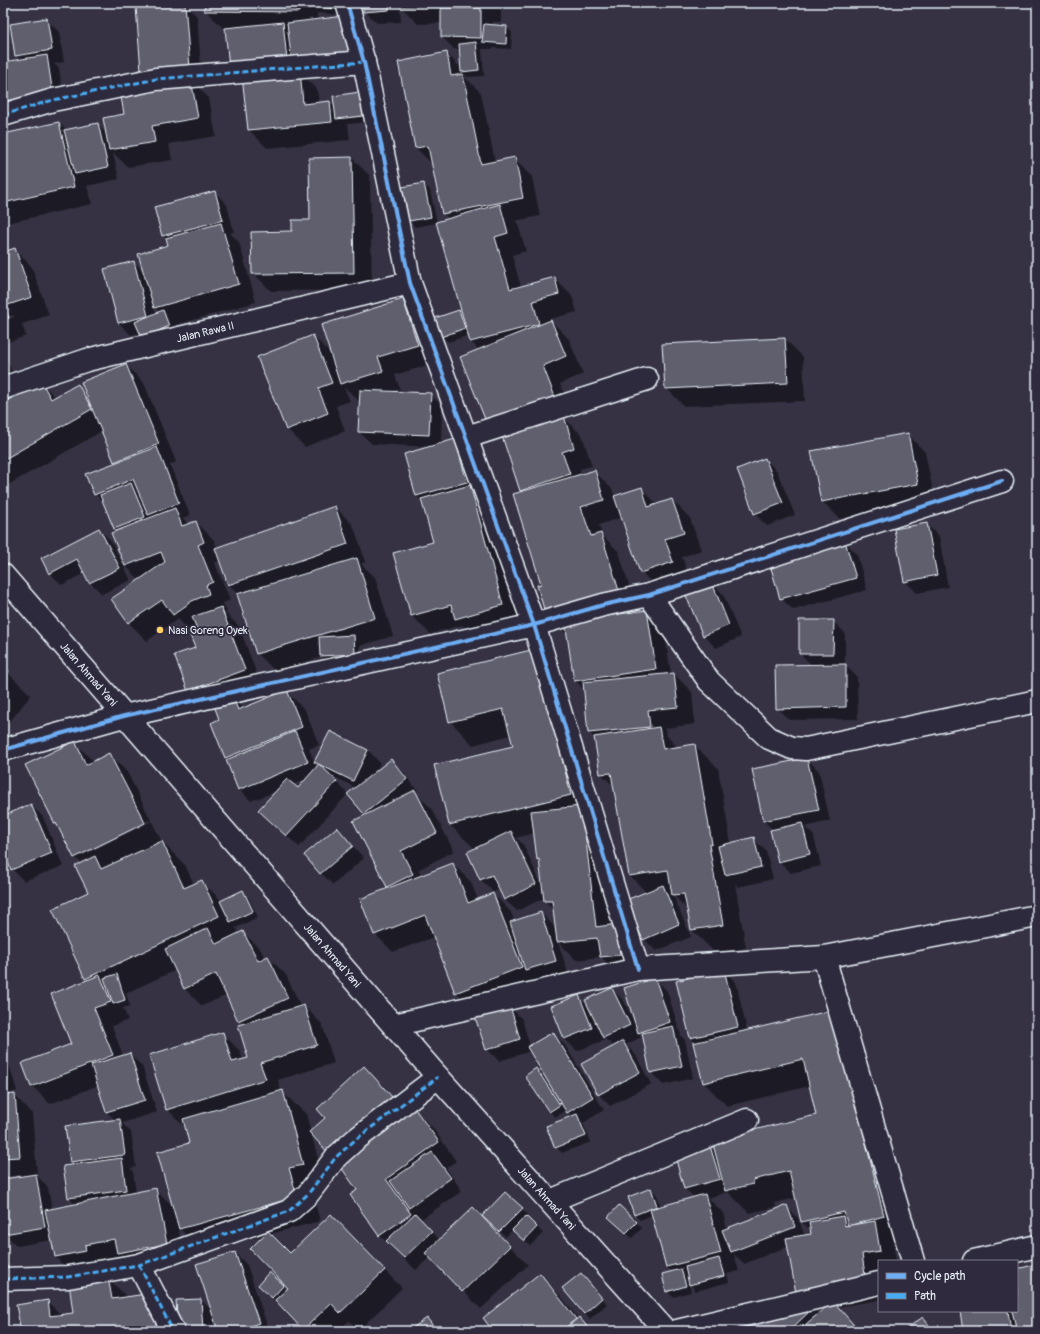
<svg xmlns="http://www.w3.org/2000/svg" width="1040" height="1334" font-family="Pangolin,sans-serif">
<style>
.shadow{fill:#0007;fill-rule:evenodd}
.building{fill:#605e6e;stroke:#e8f1f8}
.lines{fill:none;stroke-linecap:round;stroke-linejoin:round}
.street-casing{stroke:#e8f1f8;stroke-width:25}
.highway-casing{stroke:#e8f1f8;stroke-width:25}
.street{stroke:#2f2a3d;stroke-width:22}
.highway{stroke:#2f2a3d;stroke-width:22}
.quiet{stroke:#46acf6;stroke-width:3;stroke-dasharray:6 3;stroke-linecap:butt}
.cycleway-casing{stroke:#2f2a3d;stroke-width:6}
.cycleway{stroke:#6dadf4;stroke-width:4}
.poi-dot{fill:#ffd166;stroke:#2f2a3d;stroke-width:1.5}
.labels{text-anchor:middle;stroke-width:3.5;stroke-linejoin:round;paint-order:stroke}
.street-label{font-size:11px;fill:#e8f1f8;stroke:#2f2a3d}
.poi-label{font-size:11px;fill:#e8f1f8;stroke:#2f2a3d;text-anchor:start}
</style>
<rect width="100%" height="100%" fill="#363244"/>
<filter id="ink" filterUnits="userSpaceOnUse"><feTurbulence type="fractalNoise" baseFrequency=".025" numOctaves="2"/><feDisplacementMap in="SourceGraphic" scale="8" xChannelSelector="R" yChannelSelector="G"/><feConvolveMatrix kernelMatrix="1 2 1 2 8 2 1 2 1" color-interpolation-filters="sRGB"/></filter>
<g filter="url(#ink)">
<g class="shadow">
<polygon points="206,3 343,3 342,15 317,13 317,20 344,17 362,68 304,76 317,89 319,103 330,102 335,108 360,93 368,122 348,124 350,140 267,148 249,130 243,79 226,28 223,28 205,10"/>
<polygon points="364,3 501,3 501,22 493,22 493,26 507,27 512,33 511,49 493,48 493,49 482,49 484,76 468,77 465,74 466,78 481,93 495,162 514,159 532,177 540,216 515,221 518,224 526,251 512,255 521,287 554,278 572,296 577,312 550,319 551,321 569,339 583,374 560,384 573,415 564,418 582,435 592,466 580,469 581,475 594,471 612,489 615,497 641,488 658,505 672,500 690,518 701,550 682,557 690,580 659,590 641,572 622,517 599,525 602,535 619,552 637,612 646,611 664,629 671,674 674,674 692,692 695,724 666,728 667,736 678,748 694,745 718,768 731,844 753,839 766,851 773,879 738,887 735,883 746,948 715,953 692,930 688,910 673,895 691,937 656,951 644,939 647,893 630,876 615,787 601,774 595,738 589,733 585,691 575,680 567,632 565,633 547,615 523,492 521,490 505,440 488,423 479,350 471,342 469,335 448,342 442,336 459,311 463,316 437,223 415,227 410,221 424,184 430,190 437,223 449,219 443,213 433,165 416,148 399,63 447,54 462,69 460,49 454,49 442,37 442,23 418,24 400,6 401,22 377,23 364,11"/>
<polygon points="185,4 197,16 202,80 191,80 209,98 216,136 169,144 172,160 128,167 113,153 119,179 87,186 92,204 3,224 3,135 59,123 67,131 97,124 107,134 125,115 175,83"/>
<polygon points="47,20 59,32 64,62 54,64 59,68 65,107 3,114 3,63 21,60 16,55"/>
<polygon points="352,158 370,176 372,290 271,291 253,273 293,232 311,221"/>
<path d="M215 192 227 205 234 232 230 233 239 242 256 302 172 326 174 332 148 343 141 333 131 335 119 323 105 269 134 262 145 273 170 246 168 241 163 235ZM154 307 159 311 160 313 156 314Z"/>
<polygon points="3,232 9,251 14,249 32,267 49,315 22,324 26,336 3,344 3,321 14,317 13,315 3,319"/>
<polygon points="403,300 421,318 435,363 395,375 400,389 389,392 430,394 442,406 441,444 455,440 467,452 499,549 521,623 474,637 462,625 430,634 412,616 435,543 422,501 417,496 431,447 372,444 359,432 360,401 359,401 344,387 350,401 336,406 345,431 305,447 287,429 313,336 331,354"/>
<polygon points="785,339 803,357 805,401 684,406 666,388 663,345"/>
<path d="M3 348 20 394 41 382 56 398 77 386 88 396 126 365 144 383 176 462 170 465 190 515 183 518 189 525 196 522 214 540 217 548 335 507 353 525 366 562 361 564 375 577 393 636 360 646 361 660 327 661 322 657 275 671 257 653 238 594 229 585 220 560 215 563 230 600 223 603 227 612 225 613 239 626 262 688 234 699 244 709 287 692 305 710 319 745 309 749 317 768 320 766 316 762 330 732 368 750 380 763 375 773 391 760 403 772 418 791 416 793 432 809 454 851 418 870 422 876 453 864 471 882 478 900 493 894 511 912 514 921 541 913 553 925 557 937 555 911 545 901 544 898 517 911 504 899 500 889 493 892 481 880 468 852 475 849 450 825 514 747 511 735 473 745 450 721 534 650 600 825 611 926 634 943 619 975 601 957 576 960 558 942 568 973 538 982 474 1010 456 992 434 937 393 952 375 934 390 888 388 886 367 815 365 813 356 788 329 774 348 794 299 847 272 822 277 791 251 801 239 789 228 760 226 757 221 719 215 705 189 690 197 648 192 633 178 619 147 641 129 623 113 600 140 581 125 565 118 532 115 529 105 505 95 494 117 463 102 431 3 488V404L17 396 16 395 3 400ZM308 779 298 790 292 785ZM535 833 538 859 540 862 542 886 523 844 516 838Z"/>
<polygon points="907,434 925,452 935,501 840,519 822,501"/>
<polygon points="765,459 777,471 795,515 767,526 755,514"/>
<polygon points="926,524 939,536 948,587 917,593 905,581"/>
<polygon points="99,529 111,541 131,580 102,594 90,582 85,573 62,585 50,573"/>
<polygon points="845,542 857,554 867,590 793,610 781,598"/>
<polygon points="711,582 723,594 741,637 716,648 704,636"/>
<polygon points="833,621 845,633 845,665 857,677 858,719 789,720 777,708 813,666 800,654"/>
<polygon points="3,630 8,650 3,656"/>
<polygon points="3,668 31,695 3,730"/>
<path d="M74 742 94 762 109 754 127 772 162 842 185 865 194 884 201 881 222 901 242 891 248 897 258 917 236 928 239 934 243 932 261 950 265 959 268 957 286 975 301 1007 304 1006 322 1024 334 1063 278 1080 281 1091 306 1114 326 1188 312 1192 320 1221 270 1234 290 1254 349 1233 402 1288 359 1330 349 1321 338 1331H306L279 1303 265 1291 269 1274 287 1290 289 1288 265 1235 203 1252 178 1227 185 1262 135 1271 73 1275 55 1257 52 1240 17 1246 7 1236 10 1264 3 1265V1180L21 1177V1175L3 1177V1049L5 1051 17 1091 5 1095V1096L14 1095 32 1113 37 1174H35L48 1187 52 1209 76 1205 69 1198 74 1165 71 1162 66 1127 115 1120 107 1112 99 1085 50 1104 32 1086 72 1044 88 980 86 978 89 893 82 864 75 857 60 827 56 823ZM149 820 150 822 81 856V854ZM176 970 184 988 202 1006 227 995 239 1020 243 1025 249 1058 243 1060 240 1051 222 1033 167 1109 185 1127 190 1143 174 1207 156 1190 136 1193 133 1171 130 1168 136 1167 131 1132 122 1123 157 1112 142 1066 130 1054 123 1056 112 1026 128 1020 123 1008 130 1006 126 993Z"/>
<polygon points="807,759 819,771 830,821 805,827 814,836 821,866 791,873 779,861 773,830 764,821 753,770"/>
<polygon points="31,805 43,817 63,866 24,881 12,869 9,862 3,864 3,817"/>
<polygon points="337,829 364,858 333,885 321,873"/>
<path d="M724 970 736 982 747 1031 833 1011 907 1240 893 1243 896 1261H879V1300L838 1307 860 1331H739L807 1303 789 1246 744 1264 734 1254 739 1271 727 1274 729 1282 696 1291 689 1283 691 1292 673 1297 667 1291 673 1272 667 1267 653 1215 640 1220 634 1214 651 1189 657 1195 661 1207 695 1198 685 1189 676 1156 710 1147 717 1154 817 1116 810 1086 727 1106 704 1083 694 1044 696 1043 690 1038ZM728 1192 749 1213 776 1207 775 1203 796 1198 802 1222 811 1231 812 1235 805 1236 798 1218 786 1206 727 1229 723 1213 708 1198ZM825 1309 819 1314 815 1311Z"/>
<polygon points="655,979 667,991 681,1035 680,1035 685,1040 693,1078 663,1085 651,1072 644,1036 639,1032 641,1037 626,1045 635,1054 651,1084 610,1106 598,1094 614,1047 602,1036 604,1040 577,1051 565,1039 552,1007 579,997 590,1008 612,989 624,1001 635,1024 636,1023"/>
<polygon points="510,1007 522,1019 530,1046 553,1033 565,1045 604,1110 583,1123 591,1142 562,1153 556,1147 572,1117 567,1110 556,1117 550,1112 536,1070 542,1075 562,1107 564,1106 531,1051 499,1061 487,1049"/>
<polygon points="381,1086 408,1115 415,1110 433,1128 456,1161 446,1168 462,1191 420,1220 440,1240 491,1226 528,1265 481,1309 430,1257 416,1270 380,1236 352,1195 359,1190"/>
<polygon points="505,1193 528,1215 526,1217 543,1233 530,1246 513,1229 506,1237 483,1216"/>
<polygon points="610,1217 636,1222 642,1228 632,1238"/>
<polygon points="235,1253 247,1265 269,1331 219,1331 213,1316 214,1331 179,1331 201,1300 213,1312"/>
<polygon points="1037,1265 1037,1331 964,1331 961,1311 1017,1311 1017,1270"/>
<polygon points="540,1275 558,1293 579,1319 592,1331 494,1331"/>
<polygon points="108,1278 126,1296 126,1298 22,1331 47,1301 62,1316 75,1314"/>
<polygon points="586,1280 607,1304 590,1319 584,1313"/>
<polygon points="923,1318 935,1331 904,1331"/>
<polygon points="427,1319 439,1331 410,1331"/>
</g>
<g class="building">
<polygon points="185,3 190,68 141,71 136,7"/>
<polygon points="205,3 299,3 299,12 204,11"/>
<polygon points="304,3 337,3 337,9 304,6"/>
<polygon points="363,3 389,3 389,10 363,12"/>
<polygon points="399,3 484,3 484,4 399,6"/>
<polygon points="441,8 481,8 481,38 441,37"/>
<polygon points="345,16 350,56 292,64 287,23"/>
<polygon points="47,18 52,50 15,56 10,24"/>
<polygon points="283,22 287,60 229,67 225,28"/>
<polygon points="484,24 507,26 506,44 482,42"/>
<polygon points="476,42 479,70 461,72 459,44"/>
<polygon points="447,52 451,76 463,74 481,164 515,157 523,198 442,214 428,146 415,148 398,62"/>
<polygon points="47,55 53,95 3,102 3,62"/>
<polygon points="300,70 303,104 330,101 332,122 248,130 242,76"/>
<polygon points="191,79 198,118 152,126 155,142 109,150 103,118 124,114 120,91"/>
<polygon points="360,92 363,116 336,119 333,96"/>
<polygon points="59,122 74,187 3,203 3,134"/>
<polygon points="98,123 108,167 75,174 64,130"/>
<polygon points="352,157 354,273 252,274 251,232 292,231 292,220 310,220 309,158"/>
<polygon points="424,183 431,217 409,221 402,187"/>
<polygon points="215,191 223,220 162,236 154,207"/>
<polygon points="500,204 508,233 495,237 510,289 555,277 559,294 533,301 539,324 470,342 436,222"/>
<polygon points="221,223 239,284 154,308 138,254 168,245 166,238"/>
<polygon points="15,248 32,297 5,306 9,318 3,320 3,252"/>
<polygon points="134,261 148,316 118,323 104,269"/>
<polygon points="403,299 418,345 378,357 383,371 340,384 321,325"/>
<polygon points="163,310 169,326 142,338 135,322"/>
<polygon points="459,310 465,328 441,337 435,318"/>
<polygon points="551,320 566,356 543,366 555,397 487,424 460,357"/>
<polygon points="313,335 332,383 318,388 328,413 286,430 257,357"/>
<polygon points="785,338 788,383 665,389 662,344"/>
<polygon points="126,364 159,444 114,462 81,382"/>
<polygon points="41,381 51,399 78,384 92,409 3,460 3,403"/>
<polygon points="360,390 431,393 429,435 358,432"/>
<polygon points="564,416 574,448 562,452 570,474 520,491 502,436"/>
<polygon points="908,433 918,484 821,502 811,451"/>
<polygon points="455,439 467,482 416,496 404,454"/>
<polygon points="157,447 179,503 148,515 133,479 94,495 85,474"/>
<polygon points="765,458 783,503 754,514 737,469"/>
<polygon points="595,470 604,500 581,507 591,536 601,533 620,594 546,616 537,585 541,584 513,494"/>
<polygon points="131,483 145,517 114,529 100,495"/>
<polygon points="470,485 503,605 455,619 451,605 411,616 393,553 433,542 421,499"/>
<polygon points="642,487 648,507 672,499 684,533 665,539 673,562 640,573 614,496"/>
<polygon points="335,506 348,544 228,585 215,548"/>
<polygon points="175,508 182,526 196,521 204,542 198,545 213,582 206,585 209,594 192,601 173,615 162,600 128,623 111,599 165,562 161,552 125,566 111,533"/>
<polygon points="927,523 937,575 904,582 894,529"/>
<polygon points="99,528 120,568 89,583 77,559 49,574 41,558"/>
<polygon points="845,541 856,578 780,599 769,561"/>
<polygon points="357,558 375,618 256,654 237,594"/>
<polygon points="711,580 729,625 703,636 684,591"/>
<polygon points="221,607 245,670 188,691 174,655 195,648 189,632 197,629 192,617"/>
<polygon points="647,610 656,669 574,681 565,622"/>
<polygon points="799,620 834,620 833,654 799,654"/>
<polygon points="354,635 355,654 320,656 319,637"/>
<polygon points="535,649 571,795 449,825 434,765 513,746 503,709 449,722 437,673"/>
<polygon points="846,664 846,707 776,709 775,665"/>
<polygon points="3,667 9,671 3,678"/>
<polygon points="674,673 678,707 648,710 650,727 588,733 583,682"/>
<polygon points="287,690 302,727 225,758 211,723 219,719 213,703 232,695 238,710"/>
<polygon points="659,727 663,749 695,744 712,844 709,845 723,925 691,930 684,894 672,895 668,870 629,876 611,773 600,774 594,737"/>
<polygon points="295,731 308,762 238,790 226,760"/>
<polygon points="330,731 368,750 353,781 314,762"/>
<polygon points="75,741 86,765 109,753 145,823 74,858 56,823 55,824 25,765"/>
<polygon points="807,758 819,810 763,821 752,769"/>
<polygon points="391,759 407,779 364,814 347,794"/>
<polygon points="319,764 337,781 286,836 258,810 287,779 298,788"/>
<polygon points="415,790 437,833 401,851 413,874 387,887 353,821"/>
<polygon points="31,804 52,853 11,870 3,850 3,816"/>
<polygon points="582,806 596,927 617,924 620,955 600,957 597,938 557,942 552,901 544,901 539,859 537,860 531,811"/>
<polygon points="802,823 810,854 778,862 770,830"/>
<polygon points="337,827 353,846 320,874 304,855"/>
<polygon points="511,831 536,884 504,900 492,875 480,880 467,852"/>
<polygon points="754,837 761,867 725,875 718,846"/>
<polygon points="162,841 184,888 202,880 219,916 85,979 52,909 88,892 75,866 95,856 101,869"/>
<polygon points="453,863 468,903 493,893 522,967 455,993 425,915 374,935 360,899"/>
<polygon points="663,885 679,924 643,940 626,900"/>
<polygon points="243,890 253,911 230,922 220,901"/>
<polygon points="541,912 556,961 525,970 510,922"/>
<polygon points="208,928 216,944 243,931 258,961 268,956 288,998 238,1021 216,974 184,989 165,949"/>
<polygon points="724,969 738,1027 690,1038 676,981"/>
<polygon points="117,974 125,1000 113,1004 104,978"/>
<polygon points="100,975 111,1002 94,1008 113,1055 31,1087 22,1063 71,1044 51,994"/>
<polygon points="655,978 670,1022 638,1033 624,988"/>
<polygon points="612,988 630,1025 603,1038 585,1000"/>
<polygon points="579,995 592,1028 564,1039 551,1006"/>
<polygon points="304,1005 317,1045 260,1063 266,1079 166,1110 149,1055 223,1032 232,1062 248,1058 238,1025"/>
<polygon points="510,1006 520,1039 486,1050 475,1017"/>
<polygon points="833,1010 884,1216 848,1226 844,1212 801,1222 789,1171 753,1180 753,1184 725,1191 712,1140 816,1115 803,1059 703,1083 693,1043"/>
<polygon points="673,1026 682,1066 650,1073 642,1033"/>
<polygon points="553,1032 593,1097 567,1113 527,1047"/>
<polygon points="623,1041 640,1072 598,1095 581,1064"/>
<polygon points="130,1053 145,1100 106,1112 91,1065"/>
<polygon points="364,1066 394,1099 331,1156 309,1132 325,1118 317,1109"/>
<polygon points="536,1068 560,1105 549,1112 525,1076"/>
<polygon points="283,1090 303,1165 289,1168 297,1197 179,1229 157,1152 189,1143 183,1119"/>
<polygon points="15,1094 20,1157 3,1158 3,1095"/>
<polygon points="415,1109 439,1142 386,1179 411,1214 379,1236 350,1195 357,1190 338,1163"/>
<polygon points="577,1114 586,1136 555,1148 546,1126"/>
<polygon points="120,1119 125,1155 70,1162 65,1126"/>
<polygon points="710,1146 720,1179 684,1189 675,1156"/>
<polygon points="432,1152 451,1178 409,1208 390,1181"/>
<polygon points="122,1158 126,1190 68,1198 63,1166"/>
<polygon points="36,1174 45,1227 4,1234 3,1179"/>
<polygon points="156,1188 167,1244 117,1253 114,1239 85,1245 86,1251 55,1257 45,1210"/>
<polygon points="651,1188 657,1206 634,1215 628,1197"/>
<polygon points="505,1192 523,1208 499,1232 482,1216"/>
<polygon points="705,1194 721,1253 666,1267 650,1209"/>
<polygon points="619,1205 637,1222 626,1233 608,1217"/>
<polygon points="787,1205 795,1227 731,1252 722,1230"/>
<polygon points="473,1207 510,1246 462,1292 425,1253"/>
<polygon points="415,1213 432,1231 404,1258 386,1241"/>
<polygon points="331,1214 385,1270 340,1313 331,1303 303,1330 275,1300 288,1288 250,1249 268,1231 290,1253"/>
<polygon points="526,1216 537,1227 524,1241 512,1230"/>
<polygon points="843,1216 845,1226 875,1221 880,1251 862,1254 866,1282 796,1293 786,1238 811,1234 809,1222"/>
<polygon points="235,1252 259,1323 236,1331 218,1331 196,1264"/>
<polygon points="719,1258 724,1276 689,1285 685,1267"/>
<polygon points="1037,1264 1037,1331 1017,1331 1012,1311 1017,1311 1017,1269"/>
<polygon points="681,1269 686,1286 666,1292 662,1274"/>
<polygon points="269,1272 284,1285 272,1298 258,1285"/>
<polygon points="540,1273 576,1319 561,1331 493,1331 483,1318"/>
<polygon points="581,1273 602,1298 584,1314 562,1288"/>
<polygon points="108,1277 112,1299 146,1294 164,1331 21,1331 16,1305 48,1300 50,1316 73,1313 69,1283"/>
<polygon points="201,1299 203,1331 178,1331 176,1300"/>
<polygon points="833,1301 859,1331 798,1331"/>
<polygon points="813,1308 789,1331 738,1331 755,1315"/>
<polygon points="960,1311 1008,1311 1011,1331 963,1331"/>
<polygon points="579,1317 591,1331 563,1331"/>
<polygon points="923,1317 933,1331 903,1331"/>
<polygon points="427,1318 437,1331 408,1331"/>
</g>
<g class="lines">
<defs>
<g id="street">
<polyline points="347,3 364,62 410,283 534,625 638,969"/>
<polyline points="3,115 53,100 156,79 364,62"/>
<path id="s1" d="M3 388 87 360 410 283"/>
<polyline points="467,437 647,379"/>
<polyline points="649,595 709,681 769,738 792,748 806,749 1037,701"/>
<polyline points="3,750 124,716 534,625 603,605 649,595 1002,481"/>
<polyline points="824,957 913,1261"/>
<polyline points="394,1025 638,969 824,957 1037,916"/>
<polyline points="550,1201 747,1120"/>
<polyline points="974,1261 1037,1246"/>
<polyline points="139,1265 173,1331"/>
<polyline points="3,1279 68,1277 139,1265 289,1211 308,1194 336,1157 355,1140 438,1077"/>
<polyline points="677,1331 879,1283"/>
</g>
<g id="highway">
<path id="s2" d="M3 575 438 1077 666 1331"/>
</g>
</defs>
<use href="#street" class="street-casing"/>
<use href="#highway" class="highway-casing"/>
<use href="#street" class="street"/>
<use href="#highway" class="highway"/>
<g class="quiet">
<polyline points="3,115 53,100 156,79 364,62"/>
<polyline points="139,1265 173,1331"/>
<polyline points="3,1279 68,1277 139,1265 289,1211 308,1194 336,1157 355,1140 438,1077"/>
</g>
<defs>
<g id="cycleway">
<polyline points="347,3 364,62 410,283 534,625 638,969"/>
<polyline points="3,750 124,716 534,625 603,605 649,595 1002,481"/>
</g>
</defs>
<use href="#cycleway" class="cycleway-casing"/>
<use href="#cycleway" class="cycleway"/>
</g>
</g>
<circle class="poi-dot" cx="160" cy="630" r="4"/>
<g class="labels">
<g class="street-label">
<text dy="4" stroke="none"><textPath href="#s1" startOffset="210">Jalan Rawa II</textPath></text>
<text dy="4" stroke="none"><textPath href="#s2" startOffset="131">Jalan Ahmad Yani</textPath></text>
<text dy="4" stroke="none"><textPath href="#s2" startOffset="503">Jalan Ahmad Yani</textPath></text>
<text dy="4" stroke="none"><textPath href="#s2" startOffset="827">Jalan Ahmad Yani</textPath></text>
</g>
<g class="poi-label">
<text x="168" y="634">Nasi Goreng Oyek</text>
</g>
</g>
<rect width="1040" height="1334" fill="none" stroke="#2f2a3d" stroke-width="16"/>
<rect x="8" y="8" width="1024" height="1318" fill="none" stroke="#e8f1f8" stroke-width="1.5" filter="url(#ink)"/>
<rect x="878" y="1260" width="140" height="52" fill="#2f2a3d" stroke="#797a88"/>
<rect x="886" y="1273" width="20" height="6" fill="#6dadf4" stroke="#797a88"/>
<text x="914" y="1280" font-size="12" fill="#e8f1f8">Cycle path</text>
<rect x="886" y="1293" width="20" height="6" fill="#46acf6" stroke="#797a88"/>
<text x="914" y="1300" font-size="12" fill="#e8f1f8">Path</text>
</svg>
